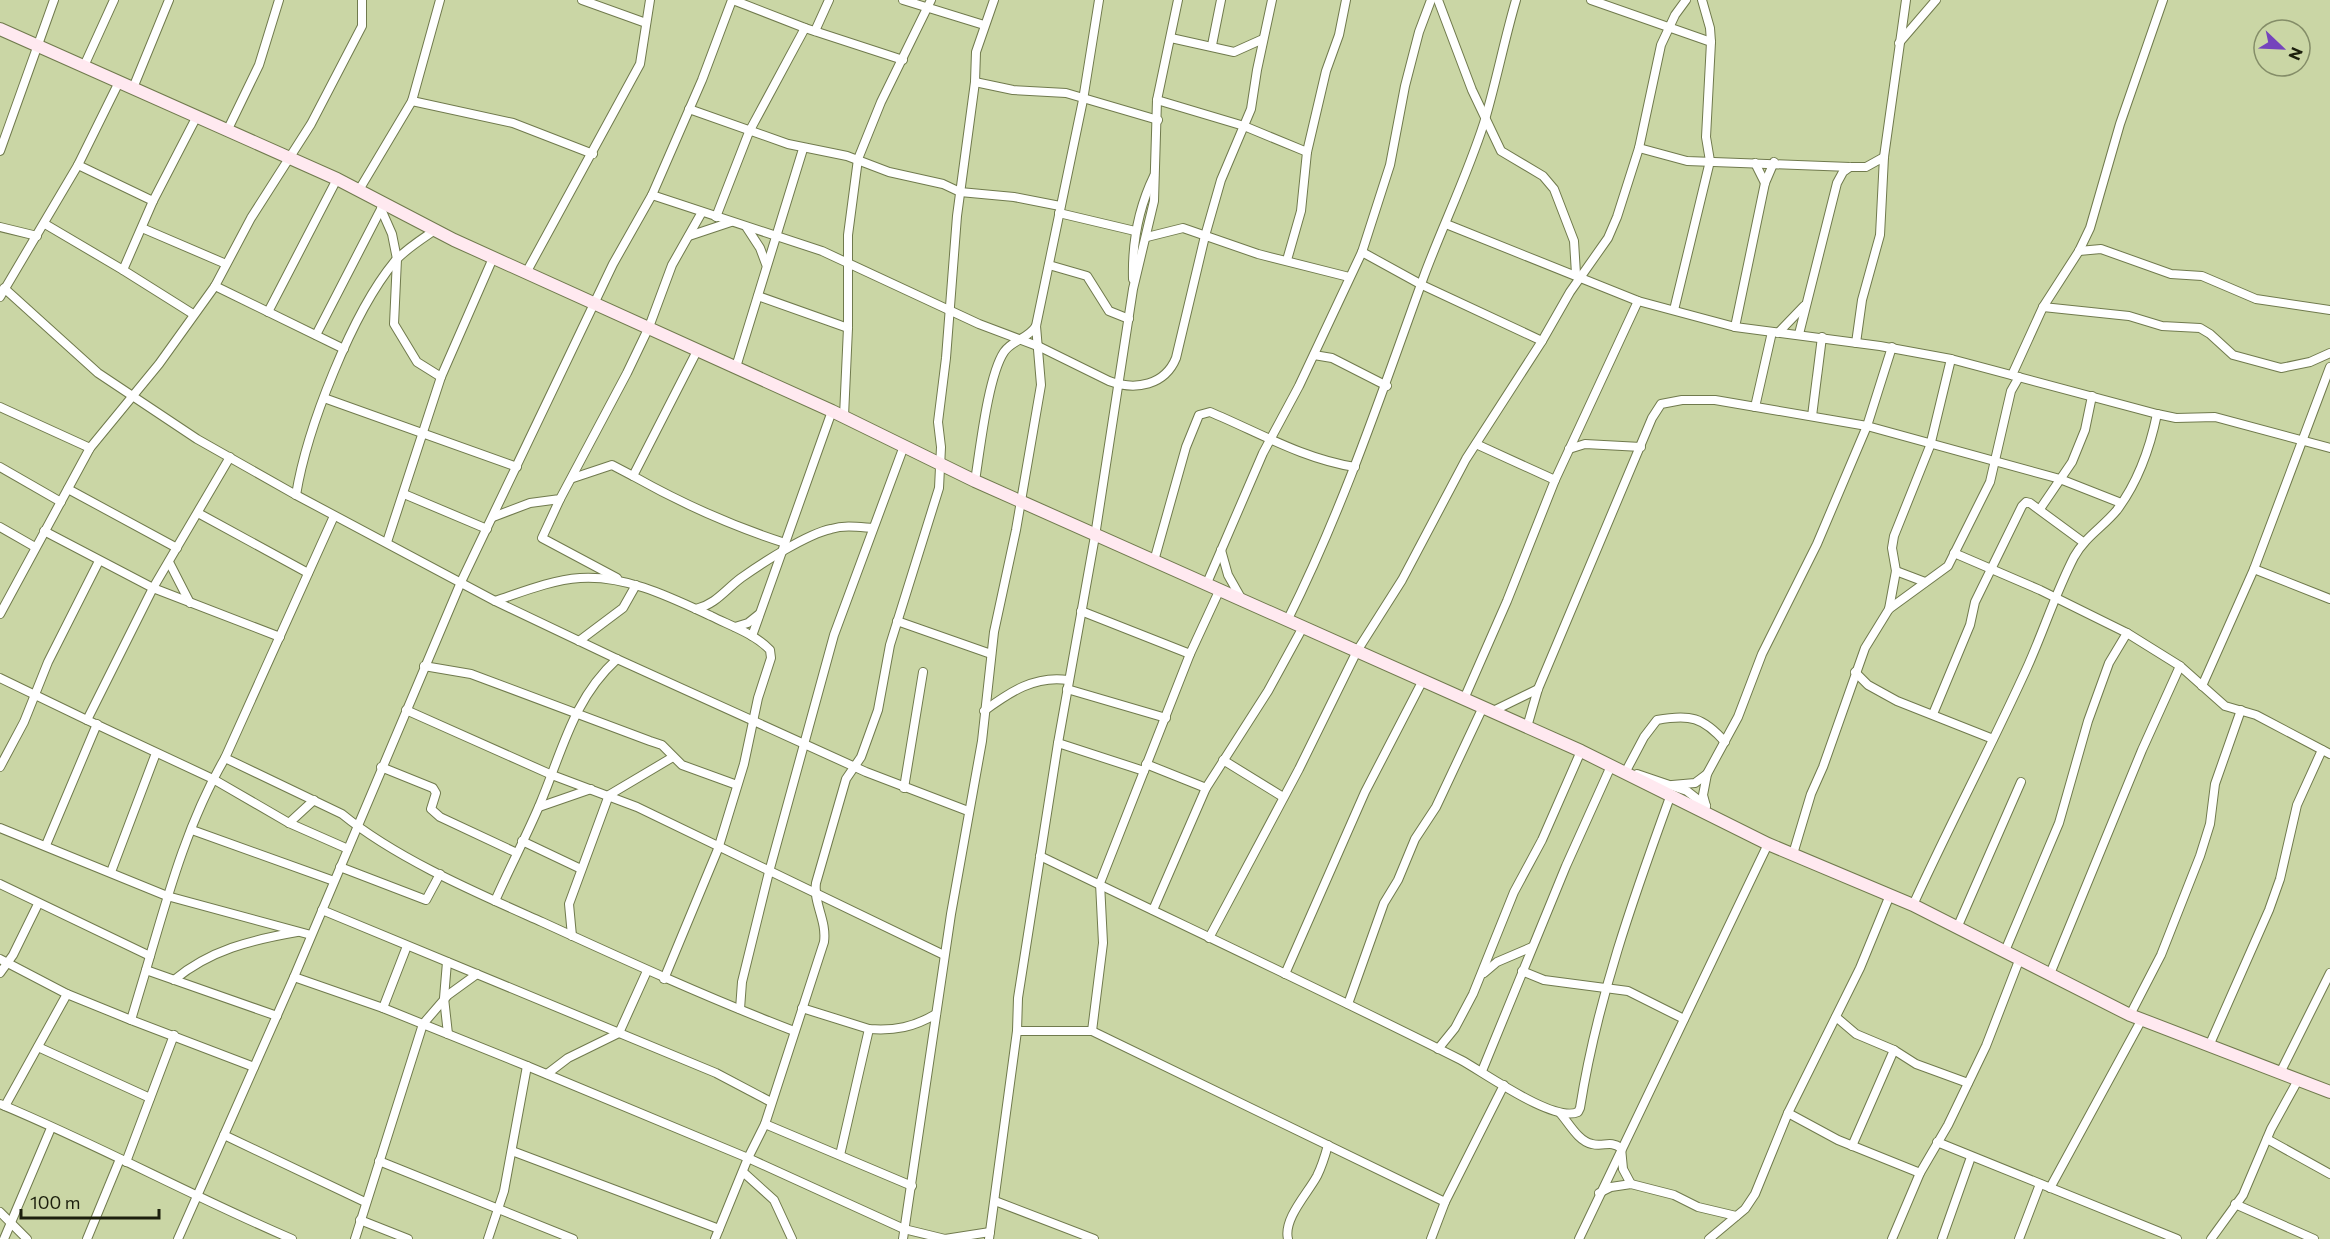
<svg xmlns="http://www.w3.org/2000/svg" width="2330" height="1239" font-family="Commissioner,sans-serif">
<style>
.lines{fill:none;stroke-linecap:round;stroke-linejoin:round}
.street-casing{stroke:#707a4d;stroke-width:10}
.secondary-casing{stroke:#707a4d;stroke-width:14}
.street{stroke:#fff;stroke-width:8}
.secondary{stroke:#ffe9f0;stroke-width:12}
</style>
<rect width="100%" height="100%" fill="#cad6a5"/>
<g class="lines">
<defs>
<g id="street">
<polyline points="582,0 646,23"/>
<polyline points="733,0 805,28 903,60"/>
<polyline points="903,0 984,25"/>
<polyline points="1438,0 1472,90 1501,151 1543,176 1554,189 1574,241 1576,274"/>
<polyline points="1591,0 1711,42"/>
<polyline points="815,31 829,0"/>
<polyline points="1171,38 1234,52 1263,39"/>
<polyline points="1899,43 1936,0"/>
<polyline points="1212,45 1221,0"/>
<polyline points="84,66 114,0"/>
<polyline points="975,82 1013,90 1066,93 1158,120"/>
<polyline points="133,88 169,0"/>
<polyline points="1157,100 1244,126 1307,152"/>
<polyline points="412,101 513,123 593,154"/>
<polyline points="689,109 788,144 847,156 889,172 943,184 960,192 1014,197 1060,206"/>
<polyline points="228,129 259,65 279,0"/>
<polyline points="1639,148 1687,161 1850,167 1866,167 1884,157"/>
<polyline points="0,151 54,0"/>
<polyline points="1755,163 1765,183"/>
<polyline points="78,165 153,201"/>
<polyline points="359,190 412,101 440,0"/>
<path d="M652 195 822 251 979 324 1040 347 1109 381C1136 391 1165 385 1176 358L1205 236 1221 180 1251 109 1257 70 1272 0"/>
<polyline points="383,203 381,209 392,234 397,259 394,324 417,362 441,377"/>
<polyline points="1059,213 1135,231"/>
<polyline points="716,217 749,132 805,28"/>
<polyline points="45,224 123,270"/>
<polyline points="1446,224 1638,301 1705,319 1735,327 1880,346 1951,359 2157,414 2176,418 2215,417 2330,448"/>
<polyline points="0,227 37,236"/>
<polyline points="142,228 226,264"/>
<polyline points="747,228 760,248 766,264"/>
<polyline points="689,236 731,222"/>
<polyline points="1147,237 1183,228 1258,254 1349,277"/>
<polyline points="2079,251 2101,249 2171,274 2202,276 2256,299 2330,310"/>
<polyline points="1362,252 1422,285 1542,341"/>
<polyline points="1287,260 1301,211 1307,152 1326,71 1339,35 1346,0"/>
<polyline points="1049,265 1087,276 1109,311 1129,319"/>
<polyline points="526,273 640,64 650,0"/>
<path d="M1133 279C1132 242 1138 209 1154 176"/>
<polyline points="215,286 344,349"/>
<polyline points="4,288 98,373 197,439 296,495 495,601 617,659 866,772 968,811"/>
<polyline points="758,296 848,328"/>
<polyline points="0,297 78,165 119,82"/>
<polyline points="2043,307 2129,316 2162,326 2200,328 2210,334 2233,355 2281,368 2310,362 2330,353"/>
<polyline points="1674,310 1710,161 1706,137 1711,42 1710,28 1702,0"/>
<polyline points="268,312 337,179"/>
<polyline points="193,314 123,270 153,201 197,116"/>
<polyline points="1735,327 1765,183 1774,162"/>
<polyline points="1778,333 1804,306"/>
<polyline points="1799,334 1837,183 1843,172 1850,167"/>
<polyline points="316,335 381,209"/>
<polyline points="1856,343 1862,300 1880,235 1884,157 1906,0"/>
<path d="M698 349 633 476C681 503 732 526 785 543"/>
<polyline points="1314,355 1332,358 1387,386"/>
<polyline points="736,367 803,149"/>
<polyline points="2012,375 2043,307 2079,251 2090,228 2120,124 2163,0"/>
<polyline points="324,398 517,467"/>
<polyline points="0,407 90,448"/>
<polyline points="1755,407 1772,332"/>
<polyline points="844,416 848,328 848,235 858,159 881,102 931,0"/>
<polyline points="1812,416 1822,337"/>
<polyline points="1476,444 1555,480"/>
<polyline points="1569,449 1585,444 1641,447"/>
<polyline points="230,457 153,588 87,720 213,779 289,823 348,849"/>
<polyline points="0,467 61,502"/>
<polyline points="573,478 612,465 633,476"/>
<path d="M975 481C980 450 988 376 1004 352 1012 340 1028 339 1036 326"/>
<polyline points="68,489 177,548"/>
<polyline points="404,494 487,529"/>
<path d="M296 495C307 428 352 313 395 261 406 249 422 239 435 230"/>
<polyline points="560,499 542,538 617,578"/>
<polyline points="2040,509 2072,462 2085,430 2092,396"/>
<polyline points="198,513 308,573"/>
<polyline points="493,517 530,503 560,499 627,373 649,327 672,265 702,212"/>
<polyline points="0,527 35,547"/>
<polyline points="44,531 153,588 280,637"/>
<polyline points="387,542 441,377 493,258"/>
<polyline points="1221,550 1228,575 1241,598"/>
<polyline points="1954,553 2040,590 2127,633 2180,666 2225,706 2256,715 2330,754"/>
<path d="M1154 561 1186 447 1199 415 1210 412C1258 432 1303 459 1355 467"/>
<polyline points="169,562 190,603"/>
<polyline points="2254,569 2330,599"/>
<polyline points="1896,571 1925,582"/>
<polyline points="1207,583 1263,453 1299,386 1362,252 1390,165 1405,86 1419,32 1431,0"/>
<path d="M495 601C522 592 551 580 580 578 626 575 670 597 711 616 731 626 755 634 770 650L771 658 758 698 744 764 718 849 664 979"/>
<path d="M696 609C716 604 725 590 741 578 762 563 807 534 831 529 845 525 858 527 873 528"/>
<polyline points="1889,609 1896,571 1892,548 1894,536 1930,446 1951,359"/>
<polyline points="1081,611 1190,654"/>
<polyline points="0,614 90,448 159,364 215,286 251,218 311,124 362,26 362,0"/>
<path d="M1288 619C1343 509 1382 392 1424 276 1443 225 1467 176 1484 123 1496 83 1504 41 1516 0"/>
<polyline points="897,621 991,654"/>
<polyline points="735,627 748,623 758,615"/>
<polyline points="752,636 832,411"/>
<polyline points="579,641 623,608 636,585"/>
<polyline points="424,666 471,674 650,741 662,745 682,765 737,785"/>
<polyline points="1855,672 1868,685 1897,701 1993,739"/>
<polyline points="0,678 87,720"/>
<polyline points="2202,686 2254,569 2330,367"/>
<polyline points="1067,689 1166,718"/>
<polyline points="1464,699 1507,601 1555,480 1638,301"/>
<polyline points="406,710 552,775 637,807 944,955"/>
<path d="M984 711C1010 692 1035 675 1068 680"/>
<polyline points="1493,711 1538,689"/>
<polyline points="1933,714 1970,625 1975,602 2022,506 2026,502 2030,503 2083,542"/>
<polyline points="1527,727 1538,689 1652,418 1661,404 1682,400 1715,400 1867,426 2060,479 2121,503"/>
<polyline points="1058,743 1144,771"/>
<path d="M225 758 342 814C397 859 477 893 542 922 625 960 708 998 794 1031"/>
<polyline points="1223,760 1283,797"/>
<polyline points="1146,764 1206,788 1268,691 1303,627"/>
<polyline points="0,767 24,722 48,662 99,561"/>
<polyline points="381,767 433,788 436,793 431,809 440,817 517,853"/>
<path d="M1626 771 1644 737 1657 720C1690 714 1703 717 1725 742"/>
<polyline points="1637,774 1687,791 1706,806"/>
<polyline points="1672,785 1695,783 1707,774"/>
<polyline points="904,788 923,672"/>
<polyline points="1706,806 1703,795 1707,774 1738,717 1762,654 1817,544 1867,426 1892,347"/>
<polyline points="539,807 591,789"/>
<polyline points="289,823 314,800"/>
<polyline points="0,828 167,896 311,935"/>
<polyline points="192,830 334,881"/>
<polyline points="522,841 581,869"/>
<polyline points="46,845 97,724"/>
<polyline points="1793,854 1811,794 1823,767 1865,648 1889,609 1948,566 1990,482 2011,391 2019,377"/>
<path d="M1040 856C1180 924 1322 990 1461 1060 1485 1073 1554 1123 1578 1112L1580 1108C1597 1000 1633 899 1670 797"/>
<polyline points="340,867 426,900 440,874"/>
<polyline points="111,872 156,753"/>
<polyline points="0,884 150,956"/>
<path d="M495 901C509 869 526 837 540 804 562 752 573 699 617 659"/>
<path d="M1913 905C1949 826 1990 749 2026 670 2043 633 2055 594 2074 557 2085 537 2103 527 2117 510 2138 482 2150 448 2157 414"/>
<polyline points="322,910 716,1073 771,1102"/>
<polyline points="1153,910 1206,788"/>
<polyline points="1957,928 2021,782"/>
<polyline points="572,936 569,904 609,795 673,757"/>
<polyline points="1209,938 1299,769 1357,651 1402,580 1466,459 1542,341 1570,292 1608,238 1617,217 1639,148 1661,45 1675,15 1686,0"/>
<polyline points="2005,951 2059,823 2088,721 2109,663 2127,633"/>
<polyline points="0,959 67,994 131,1020 146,970 277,1016"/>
<polyline points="447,962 444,998 448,1034"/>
<path d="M146 970C167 898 187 823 225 758L334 516"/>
<polyline points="1522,971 1544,980 1628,991 1684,1019"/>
<polyline points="0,973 13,955 38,904"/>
<polyline points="1484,973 1497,962 1532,947"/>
<polyline points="1285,974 1365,792 1423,680"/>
<polyline points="2050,974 2142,750 2180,666"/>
<polyline points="294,977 383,1008 527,1066 748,1158 904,1229 945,1239 990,1232"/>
<path d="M174 980C210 950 251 940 297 932"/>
<polyline points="1348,1004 1384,903 1398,880 1415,839 1436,807 1483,707"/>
<polyline points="383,1008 407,946"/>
<path d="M802 1008 869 1029C895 1031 914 1027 936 1014"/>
<polyline points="740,1009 742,982 769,872 834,635 904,446"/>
<polyline points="2130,1015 2161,955 2200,856 2210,824 2215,784 2241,710"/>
<polyline points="1836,1017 1856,1034 1894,1050 1916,1064 1968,1083"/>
<polyline points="131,1020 254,1067"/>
<polyline points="1017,1031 1092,1031 1103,943 1100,883 1190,654 1220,589"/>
<polyline points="1092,1031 1445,1202"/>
<polyline points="2209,1046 2269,910 2280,879 2297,805 2322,750"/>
<polyline points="38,1047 150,1098"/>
<polyline points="1438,1049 1455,1028 1473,994 1514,892 1542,840 1581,751"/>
<polyline points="1482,1071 1566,866 1611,766"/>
<polyline points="2280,1073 2330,973"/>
<polyline points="547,1074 568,1058 619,1033 647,971"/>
<path d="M0 1104C99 1145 193 1197 292 1239"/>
<polyline points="5,1106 67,994"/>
<path d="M1560 1113C1569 1123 1578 1141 1592 1144 1604 1147 1610 1140 1621 1148L1623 1169 1631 1184"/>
<polyline points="1788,1113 1838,1140 1920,1173"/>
<polyline points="765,1124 912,1186"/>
<polyline points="224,1135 365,1202"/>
<polyline points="2267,1139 2330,1174"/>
<polyline points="1937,1142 2177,1239"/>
<polyline points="1852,1146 1894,1050"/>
<polyline points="512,1151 719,1229"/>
<polyline points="840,1155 869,1029"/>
<polyline points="379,1161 573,1239"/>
<polyline points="126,1162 174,1035"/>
<polyline points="743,1172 774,1200 792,1239"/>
<polyline points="2050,1188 2142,1019"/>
<polyline points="1599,1193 1611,1187 1631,1184 1674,1195 1698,1207 1736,1216"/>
<polyline points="995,1201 1094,1239"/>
<polyline points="2235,1204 2314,1239"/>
<polyline points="0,1212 27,1239"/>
<polyline points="360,1220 408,1239"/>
<polyline points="4,1239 51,1128"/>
<polyline points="87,1239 120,1159"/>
<polyline points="178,1239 294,977 461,582 613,264 652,195 702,80 732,0"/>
<polyline points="355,1239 423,1024 448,995 477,974"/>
<polyline points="488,1239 504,1191 527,1066"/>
<path d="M715 1239 748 1158 765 1124 824 942C827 920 813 903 816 883L846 779 861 757 878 710 890 645 939 488 941 447 938 422 946 358 957 216 975 82 976 52 994 0"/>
<polyline points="903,1239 951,914 982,741 994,632 1016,530 1041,385 1036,326 1083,100 1099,0"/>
<polyline points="989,1239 1017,1031 1018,998 1058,743 1095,536 1133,289 1154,201 1157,100 1178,0"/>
<path d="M1288 1239C1283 1219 1308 1193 1317 1176 1322 1166 1325 1156 1328 1145"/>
<polyline points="1431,1239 1445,1202 1504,1085"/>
<polyline points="1579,1239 1768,844"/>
<polyline points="1709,1239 1745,1209 1755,1194 1788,1113 1860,968 1890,895"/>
<polyline points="1892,1239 1920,1173 1948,1125 1986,1046 2020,958"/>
<polyline points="1942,1239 1971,1157"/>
<polyline points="2019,1239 2040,1184"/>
<polyline points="2211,1239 2243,1195 2271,1129 2298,1080"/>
</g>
<polyline id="secondary" points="0,29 337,179 454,240 832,411 975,481 1581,751 1768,844 1913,905 2130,1015 2330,1092"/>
</defs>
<use href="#street" class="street-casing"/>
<use href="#secondary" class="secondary-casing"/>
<use href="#street" class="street"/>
<use href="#secondary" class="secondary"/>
</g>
<g transform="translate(2282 48) rotate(113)"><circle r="28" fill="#cad6a5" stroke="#848d68" stroke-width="1.5"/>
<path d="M0-4.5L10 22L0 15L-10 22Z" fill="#7544bc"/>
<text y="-9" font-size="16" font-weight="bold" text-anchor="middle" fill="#1c1f0d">N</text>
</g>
<path d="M21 1209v9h138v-9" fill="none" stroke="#1c1f0d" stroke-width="3"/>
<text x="30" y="1209" font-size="18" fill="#1c1f0d" stroke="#cad6a5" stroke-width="4.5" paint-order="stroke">100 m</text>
</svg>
